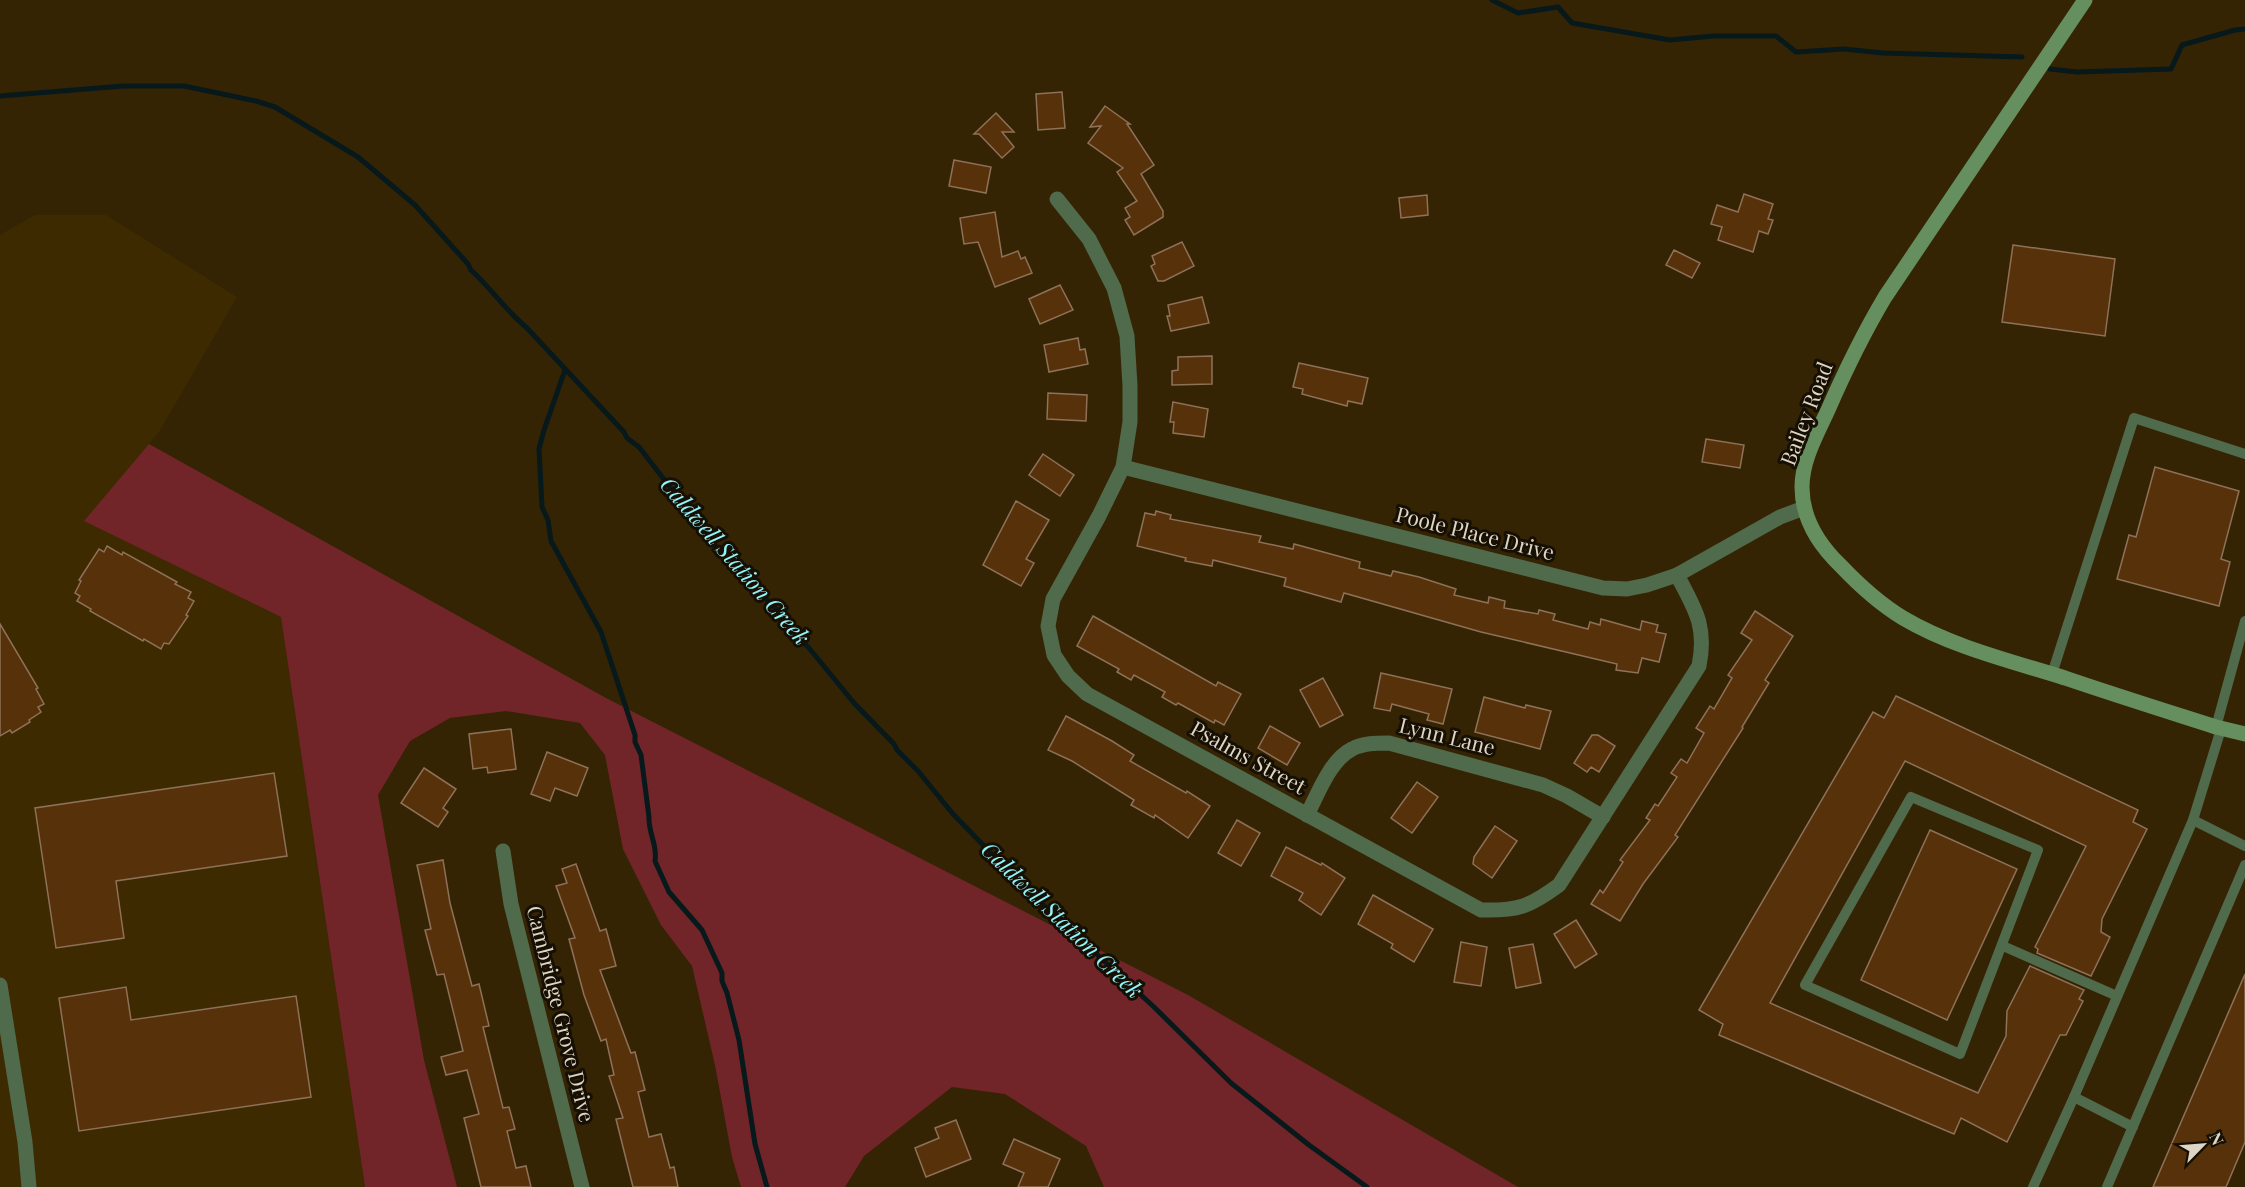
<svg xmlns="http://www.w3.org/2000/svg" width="2245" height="1187" font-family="'Playfair Display',serif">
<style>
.built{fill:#3d2a00}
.green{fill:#722528}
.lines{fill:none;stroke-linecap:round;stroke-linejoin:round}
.stream{stroke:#07191b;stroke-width:5}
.building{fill:#57310a;stroke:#8e7158;stroke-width:1.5}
.lane{stroke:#506a4c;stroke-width:10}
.street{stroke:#506a4c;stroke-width:15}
.secondary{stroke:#658f5f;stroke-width:15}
.labels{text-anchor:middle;stroke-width:6;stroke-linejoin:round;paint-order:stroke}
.street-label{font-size:21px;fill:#dfd5c4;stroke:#160f04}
.water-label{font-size:22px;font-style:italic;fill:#93f4fb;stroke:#160f04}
</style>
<rect width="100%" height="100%" fill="#342404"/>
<polygon class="built" points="35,215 106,215 237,297 159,432 85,521 281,617 365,1187 0,1187 0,235"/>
<polygon class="green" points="149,444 606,698 1188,995 1518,1187 1104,1187 1086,1146 1005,1094 952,1087 864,1156 845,1187 741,1187 732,1157 715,1065 692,966 661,925 623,849 605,755 580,723 506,711 450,718 410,741 378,795 424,1060 457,1187 365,1187 281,617 84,521"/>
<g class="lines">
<g class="stream">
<polyline points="1492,0 1518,13 1558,7 1572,23 1670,40 1714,36 1776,36 1796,52 1844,49 1883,53 2022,57"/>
<polyline points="2050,69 2077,72 2171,69 2182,45 2235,30 2245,29"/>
<path d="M0 96 123 86H184L256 101 275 107 358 157 415 205 468 264 471 270C491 288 505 310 526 327L624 432 627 438 639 447 717 548 777 610 789 628 809 648 854 703 894 744 897 750 918 771 953 814 1024 887 1154 1007 1231 1083 1309 1145 1367 1187"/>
<path d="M565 370 544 430 539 449 542 507 548 520 551 541 601 632 635 735V742L641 755 649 817C648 832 658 846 655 861L669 892 702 930 722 973V981L727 993 739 1040 755 1144 767 1187"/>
</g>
</g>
<g class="building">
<polygon points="1062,92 1065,128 1038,130 1036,94"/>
<polygon points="1105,106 1130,124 1127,124 1154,165 1141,174 1163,211 1163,217 1134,235 1125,220 1130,217 1125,208 1137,201 1117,172 1123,168 1088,143 1101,126 1090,127"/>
<polygon points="996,113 1014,132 1002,132 1014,147 1002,158 979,134 974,134"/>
<polygon points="954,160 991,167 986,193 949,186"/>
<polygon points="1744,194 1773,204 1768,219 1773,220 1768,234 1759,231 1753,252 1718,240 1722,227 1711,224 1717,205 1738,212"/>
<polygon points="1427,195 1428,215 1401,218 1399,198"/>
<polygon points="995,212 1002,257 1018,251 1021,259 1025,257 1032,273 995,287 978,242 964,244 960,218"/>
<polygon points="1182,242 1194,266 1164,281 1158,281 1151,266 1155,264 1152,256"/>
<polygon points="2013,245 2115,259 2105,336 2002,322"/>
<polygon points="1674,250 1700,263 1692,278 1666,265"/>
<polygon points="1060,285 1073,310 1040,324 1029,299"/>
<polygon points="1202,297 1209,323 1171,331 1167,316 1170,316 1168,305"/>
<polygon points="1078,338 1080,350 1085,349 1088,364 1049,372 1044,345"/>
<polygon points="1212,356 1212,384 1172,385 1172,371 1178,370 1178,357"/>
<polygon points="1299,363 1368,378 1362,404 1348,401 1347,406 1302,394 1303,389 1293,387"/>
<polygon points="1048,393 1087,395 1086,421 1047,419"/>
<polygon points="1173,402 1208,409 1204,437 1173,433 1174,422 1170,422"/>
<polygon points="1706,439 1744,445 1740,468 1702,462"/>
<polygon points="1043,454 1074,475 1060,496 1029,475"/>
<polygon points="2155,467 2239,491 2221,559 2230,562 2219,606 2117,579 2129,535 2136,537"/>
<polygon points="1016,501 1049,520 1026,559 1034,563 1021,586 983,565"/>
<polygon points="1156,511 1171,515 1170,519 1261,536 1259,542 1293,549 1294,544 1360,562 1359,568 1391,576 1393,571 1419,577 1456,589 1454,595 1488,603 1489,597 1505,601 1504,608 1538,614 1539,610 1555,614 1553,620 1588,629 1590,622 1600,625 1601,619 1640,630 1642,621 1658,625 1656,632 1666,634 1659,662 1642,658 1638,673 1616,670 1617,664 1481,632 1344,593 1341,602 1284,586 1286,578 1213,560 1212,566 1185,561 1186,558 1137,546 1145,513 1155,515"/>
<polygon points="107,546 122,555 123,552 177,582 175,584 191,592 188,598 194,601 186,615 188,616 169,644 164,643 161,649 144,639 143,641 90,611 91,609 77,601 80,596 75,593 81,581 79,580 99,549 104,552"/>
<polygon points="1755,611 1793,636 1765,680 1769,683 1742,727 1743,728 1675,835 1678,837 1643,884 1620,921 1591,904 1600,890 1603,893 1623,862 1620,860 1650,820 1646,818 1655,804 1658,806 1677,777 1671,773 1681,759 1687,763 1704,733 1696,728 1710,706 1714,709 1732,678 1728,675 1752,640 1741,633"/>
<polygon points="1093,616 1216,686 1218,682 1241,694 1224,725 1215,720 1214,723 1178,703 1176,705 1162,697 1165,692 1134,675 1131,680 1117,672 1119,669 1077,646"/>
<polygon points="0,624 38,688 36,689 44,704 38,707 41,712 29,720 30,722 12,733 10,730 0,736"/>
<polygon points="1381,673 1452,689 1443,724 1427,720 1429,714 1392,704 1390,711 1374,708"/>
<polygon points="1323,678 1343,715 1320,727 1300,690"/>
<polygon points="1896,696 2138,810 2133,822 2147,829 2102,919 2101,932 2110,937 2091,976 2037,953 2038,949 2035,947 2086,846 1905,761 1770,1003 1978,1093 2006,1036 2007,1011 2030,966 2084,990 2079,999 2083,1001 2066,1035 2060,1035 2007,1142 1961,1118 1954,1134 1719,1035 1723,1024 1699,1010 1873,712 1884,718"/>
<polygon points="1484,697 1525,708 1526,705 1551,711 1540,749 1475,732"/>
<polygon points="1066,716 1112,741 1134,755 1130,761 1186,793 1187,791 1210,806 1188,838 1155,815 1154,818 1131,805 1134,800 1072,761 1048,750"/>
<polygon points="1270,726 1300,743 1287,765 1258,748"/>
<polygon points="511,729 516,769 488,773 487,767 473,769 469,734"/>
<polygon points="1592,735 1598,735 1615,746 1599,772 1591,767 1587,772 1574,763"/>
<polygon points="547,752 588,768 577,796 555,788 550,801 531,794"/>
<polygon points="424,768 456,789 443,808 448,812 438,827 401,803"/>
<polygon points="274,773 287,856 116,881 124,938 56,948 35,808"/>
<polygon points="1417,782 1438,797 1412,833 1391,818"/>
<polygon points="1237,820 1260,833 1241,866 1218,853"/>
<polygon points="1495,826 1517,841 1492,878 1473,864 1474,857"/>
<polygon points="1930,830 2017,869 1947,1020 1861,980"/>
<polygon points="1286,847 1321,865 1322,863 1345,878 1321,915 1299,900 1303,893 1271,876"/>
<polygon points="443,860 450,903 472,986 479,984 489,1026 483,1027 503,1108 509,1107 515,1129 507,1131 516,1168 526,1166 531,1187 481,1187 464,1118 479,1114 467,1070 446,1075 441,1057 463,1051 444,974 437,975 425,930 431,929 417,865"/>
<polygon points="576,864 600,931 606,929 616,966 600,970 631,1053 635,1052 645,1090 638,1092 649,1137 661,1134 670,1168 674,1167 678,1187 633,1187 616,1119 623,1118 609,1076 614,1075 606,1039 601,1041 584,995 569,939 575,938 556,886 567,883 562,869"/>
<polygon points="1373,895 1433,929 1414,962 1391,948 1393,944 1358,924"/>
<polygon points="1576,920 1597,954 1575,968 1554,934"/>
<polygon points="1461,942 1487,947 1481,986 1454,982"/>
<polygon points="1533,944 1541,983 1516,988 1509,948"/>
<polygon points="2245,974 2245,1142 2226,1187 2153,1187"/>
<polygon points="126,987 131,1020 296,996 311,1097 79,1131 59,998"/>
<polygon points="956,1120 971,1159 926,1177 915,1148 939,1138 935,1128"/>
<polygon points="1014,1139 1060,1159 1048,1187 1018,1187 1024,1173 1003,1164"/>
</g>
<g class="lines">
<g class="lane">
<polyline points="2052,674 2134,418 2245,454"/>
<polyline points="2216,727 2245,621"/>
<polygon points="1911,797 2038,850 1960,1054 1805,985"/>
<polyline points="2193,820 2245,846"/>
<polyline points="2003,946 2117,996"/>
<polyline points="2074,1097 2133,1127"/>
<polyline points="2033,1187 2074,1097 2193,820 2221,729"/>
<polyline points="2107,1187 2245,865"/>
</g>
<g class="street">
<path d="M1057 199 1089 239 1114 288 1127 336 1130 386V422L1123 467 1099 516 1053 599 1048 626 1054 655 1068 676 1087 694 1481 910C1518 911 1529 907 1559 885L1699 666C1707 626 1695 609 1677 575"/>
<polyline points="1123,467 1603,588 1627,589 1647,585 1677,575 1780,517 1804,508"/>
<path d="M1307 815C1318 794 1330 760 1352 749 1363 743 1376 743 1389 743L1543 785 1567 796 1603 817"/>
<polyline points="503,851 511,904 582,1187"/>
<polyline points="0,985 25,1142 29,1187"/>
</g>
<path class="secondary" d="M2085 0 1885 297C1863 334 1845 371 1828 410 1817 434 1802 460 1802 487 1802 519 1819 545 1841 566 1860 586 1880 604 1903 618 1952 647 2011 661 2065 678 2115 695 2166 711 2216 727L2245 734"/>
</g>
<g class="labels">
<g class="street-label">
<text transform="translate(1807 414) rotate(-69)" y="7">Bailey Road</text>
<text transform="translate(1475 534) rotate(14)" y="7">Poole Place Drive</text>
<text transform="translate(1447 737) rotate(14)" y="7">Lynn Lane</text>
<text transform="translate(1248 758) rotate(29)" y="7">Psalms Street</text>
<text transform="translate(560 1014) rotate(76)" y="7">Cambridge Grove Drive</text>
</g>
<g class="water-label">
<text transform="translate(735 561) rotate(49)" y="8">Caldwell Station Creek</text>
<text transform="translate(1062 920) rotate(44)" y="8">Caldwell Station Creek</text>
</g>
</g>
<g transform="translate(2203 1145) rotate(65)" stroke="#160f04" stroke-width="4.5" paint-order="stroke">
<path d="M0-4.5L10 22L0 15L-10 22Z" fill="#dfd5c4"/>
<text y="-9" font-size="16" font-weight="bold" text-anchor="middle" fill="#dfd5c4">N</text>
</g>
</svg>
